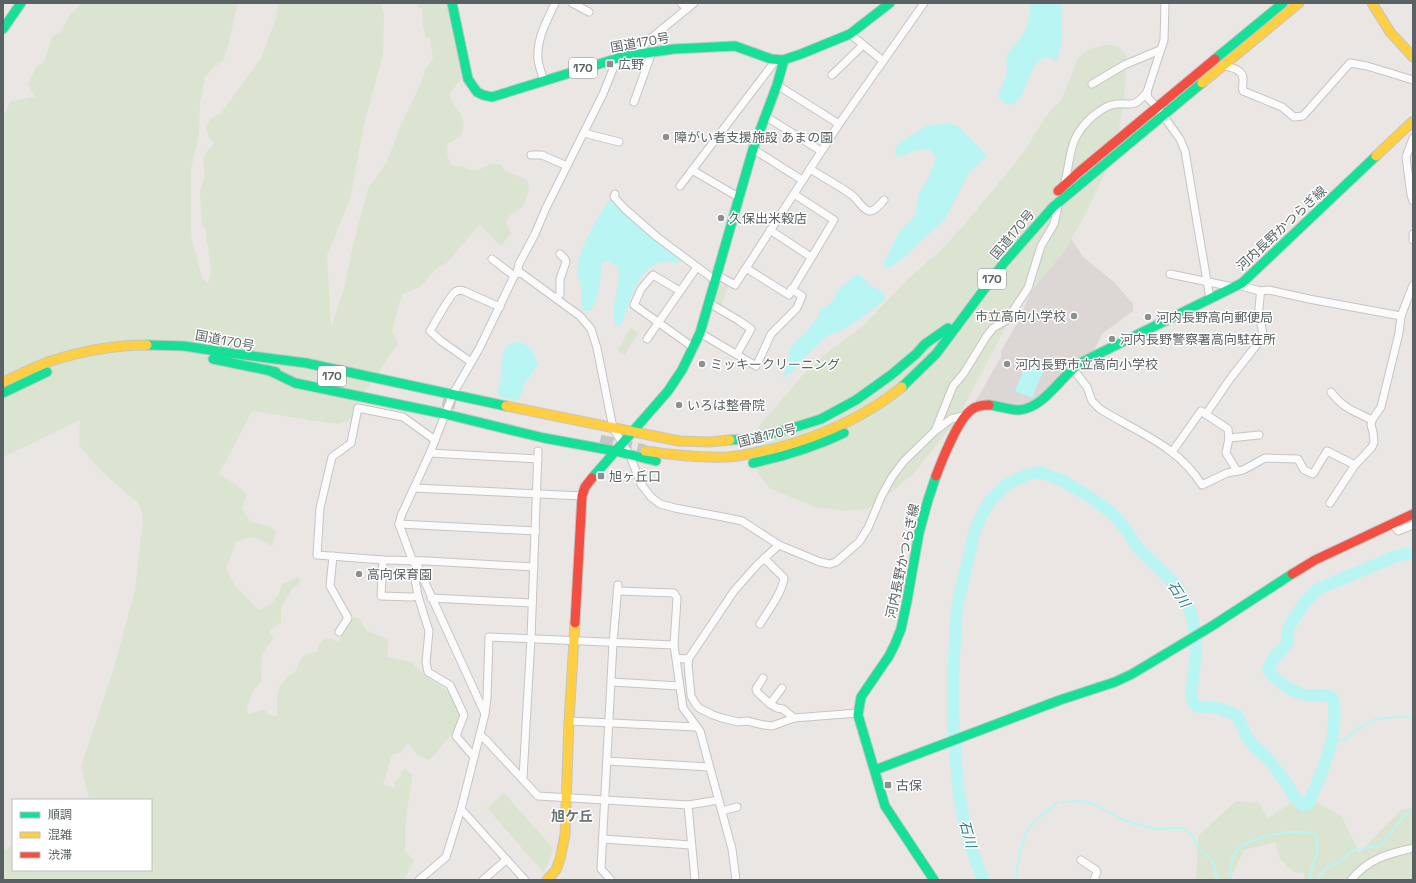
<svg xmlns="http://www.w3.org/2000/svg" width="1416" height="883" font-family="'Space Grotesk','Noto Sans JP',sans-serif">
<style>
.education{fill:#dcd6d4}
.green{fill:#dbe4d0}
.water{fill:#b8f5f3}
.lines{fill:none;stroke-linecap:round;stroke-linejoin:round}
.stream{stroke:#b8f5f3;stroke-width:2}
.river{stroke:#b8f5f3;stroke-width:12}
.highway-tunnel{stroke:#c6c5c4;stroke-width:13;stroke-dasharray:13 6;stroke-linecap:butt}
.street-casing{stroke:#c6c5c4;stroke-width:9}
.fast-casing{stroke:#c6c5c4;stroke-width:11}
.slow-casing{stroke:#c6c5c4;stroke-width:11}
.jam-casing{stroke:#c6c5c4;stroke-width:11}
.street{stroke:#fcfbfb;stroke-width:7}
.fast{stroke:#16e098;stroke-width:9}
.slow{stroke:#ffcf43;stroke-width:9}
.jam{stroke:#f24e42;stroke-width:9}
.poi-dot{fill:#8c9090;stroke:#fff;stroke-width:1.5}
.labels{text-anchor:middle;stroke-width:3;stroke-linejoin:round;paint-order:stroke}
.shield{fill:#fff;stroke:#8c9091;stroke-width:1}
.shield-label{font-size:12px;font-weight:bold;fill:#5a6162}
.street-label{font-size:13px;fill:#5a6162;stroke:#fff}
.poi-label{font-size:13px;fill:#5a6162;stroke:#fff;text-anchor:start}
.water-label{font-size:14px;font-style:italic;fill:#347c81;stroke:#fff}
.neighbourhood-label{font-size:14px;font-weight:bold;fill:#6b7374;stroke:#fff}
</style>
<rect width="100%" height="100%" fill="#eae6e4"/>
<polygon class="education" points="1068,234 1083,257 1114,282 1133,304 1133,311 1102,334 1096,347 1093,351 1077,360 1071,360 1068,368 1037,397 1023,405 1009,406 985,401 975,402 1001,357 1001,351 1019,320 1038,275"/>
<g class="green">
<path d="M82 3H236L237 6 228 47 223 61 212 69 205 77 200 103 199 134 191 169V236L202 278 208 284 211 272 208 247 206 240V230L202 224 200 192 205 174 203 159 208 150 215 143 209 139 206 128 210 119 222 112 261 58 275 21 279 3H380L384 15 383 54 363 129 350 200 327 255 331 328 345 285 353 245 368 189 387 162 400 127 414 99 424 76 425 69 433 59 430 39 426 37 423 28 422 9 418 7 417 3H449L462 78 449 94C454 112 470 113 461 136L448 144C446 154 447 158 453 166H462L469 170 481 169 491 164H500C502 166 504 169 506 171 518 178 535 177 527 195 526 199 524 204 522 207 515 214 512 210 506 222L511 233 501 246 479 225 447 263 436 269 420 287 402 294 392 331 398 343 356 405 351 419 340 424 329 423 252 411 219 474 234 483 247 494 242 509 251 522 269 526 276 532 272 546C258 539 252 534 236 542L226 568 236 587 259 610C273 602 278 601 282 584L298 577 300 583 292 589 281 608V622L269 632 274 637 262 655 261 681 253 691 247 707 248 714 264 710 270 715 277 716V698L280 686 287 677 296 671 301 659 307 654 318 651 319 644 323 640 330 638 338 642 349 622 355 617 360 619 367 631 388 639 387 657 411 662 431 680 445 689 454 699 461 714 455 730 430 760 419 756 408 744 400 753 392 755 383 784 395 788V784L397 779 401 777V771L405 769 412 775 405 827V851L414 860 404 880H3V851L13 845V870H151V800H89L81 766 113 671 135 590 143 522 140 505 98 468 79 445 80 420 3 457V116L11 101 35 97 28 84 36 67 44 62 52 37 61 31 68 17Z"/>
<polygon points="1108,45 1117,46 1125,53 1127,61 1124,102 1117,139 1105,173 1085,215 1065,251 1025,298 1007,324 958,418 913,474 884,498 867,509 847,511 815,507 769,488 747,459 744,444 802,376 823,356 862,327 909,278 942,249 966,223 1023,153 1049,112 1061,101 1077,60 1082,54 1092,48"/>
<polygon points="720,282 728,287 720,308 713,304"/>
<polygon points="631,328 638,333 625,355 617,350"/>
<polygon points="504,793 553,848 549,862 543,872 487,808"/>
<polygon points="1236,801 1259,803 1268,818 1292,802 1316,802 1341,816 1359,853 1401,810 1413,807 1413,880 1375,880 1375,877 1370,880 1305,880 1304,873 1294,872 1280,859 1275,842 1244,850 1232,875 1232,880 1196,880 1198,836"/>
</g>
<g class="water">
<path d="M1030 3H1062V39L1057 61 1047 57 1041 59 1033 68 1021 97 1012 105 1005 103 998 97C1000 88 1007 79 1007 70 1007 65 1005 57 1008 52 1010 49 1014 46 1017 43 1026 31 1031 18 1030 3Z"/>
<path d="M950 123 959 127 987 155 986 157 968 174 945 219 903 258 891 267 885 268 883 265 885 260 900 231 915 216 918 195 929 177 936 159C935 156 933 152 931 151 923 145 907 154 899 157L896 155 895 150 899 143 926 126Z"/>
<path d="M611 198 626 213 681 258 680 261 677 263C673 263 669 261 665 262 637 264 631 301 622 322L619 326 616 325C608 308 624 280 617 265L606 261 602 262C600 276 600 300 590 311H584C580 303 582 295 581 287 580 282 577 277 577 271 577 251 599 215 611 198Z"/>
<path d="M857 275 861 276 872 287 882 291 885 297 883 302 842 331 828 335 802 360 792 372 783 379 791 346 807 331 817 319 821 308 830 304C834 298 837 292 841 287 846 283 843 288 847 284 851 280 851 277 857 275Z"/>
<polygon points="518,341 531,348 537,362 539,363 522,388 524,390 517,401 500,397 497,390 500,386 502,358 506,346"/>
<polygon points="1028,360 1045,367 1032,398 1015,391"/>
</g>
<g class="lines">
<g class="stream">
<path d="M1332 740C1346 743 1347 737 1357 730 1362 727 1368 723 1373 720 1378 718 1383 719 1389 718 1398 717 1404 714 1413 719"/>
<polyline points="1062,802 1080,801 1092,803 1119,818 1139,825 1156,829 1182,828 1192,834 1198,848 1211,859 1214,865 1217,880"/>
<path d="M1017 880C1015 869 1023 838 1029 828 1033 821 1050 809 1057 803"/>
<path d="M1230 880C1230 871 1231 857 1237 850 1248 837 1303 825 1317 836V851L1310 874V880"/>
<path d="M1318 880C1322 867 1333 866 1343 859 1347 856 1350 851 1356 849L1381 846 1403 817 1413 810"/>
</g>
<path class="river" d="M983 880 966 834 959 795 956 763 953 717V675L955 640 957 607 975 529 989 502 1007 484 1026 475 1040 472 1063 481 1087 495 1112 513 1127 531 1138 548 1173 582 1182 594 1191 612 1194 626 1196 652 1191 696C1192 699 1192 702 1195 705 1200 709 1211 707 1217 708 1225 710 1231 713 1238 716L1246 736 1253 745 1269 760 1289 787 1294 797 1303 805 1308 804C1322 774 1340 732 1333 699 1327 693 1316 696 1308 695 1293 694 1278 682 1268 670 1271 659 1279 652 1287 644V633L1290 625 1304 603 1318 589 1394 557 1413 552"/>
<g class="highway-tunnel">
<polyline points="443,400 461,404"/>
<polyline points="600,441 645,451"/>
</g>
<defs>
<g id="street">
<polyline points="572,3 589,12"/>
<polyline points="681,3 687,9"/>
<polyline points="1165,3 1164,40 1147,92 1148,98 1157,107 1180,139 1185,151 1210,299"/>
<polyline points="850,34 883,61"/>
<polyline points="635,54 650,39 694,3"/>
<path d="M1224 66C1232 68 1244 69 1243 81 1243 85 1242 87 1243 91L1282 107 1294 117 1303 116 1350 63 1367 66 1413 80"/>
<polyline points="832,75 863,45"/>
<path d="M544 81C542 74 539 67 538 60 536 39 547 21 555 3"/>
<polyline points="1092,84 1124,65 1160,50"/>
<polyline points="777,85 839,124"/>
<polyline points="634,102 652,52"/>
<polyline points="765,116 821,151"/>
<polyline points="584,133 619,142"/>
<polyline points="1413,138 1406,157 1411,195 1413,201"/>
<polyline points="753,149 802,180"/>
<polyline points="531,155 542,155 567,166"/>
<path d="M810 169C824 178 840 186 853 196 858 200 863 210 869 211 875 212 881 203 884 200"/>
<polyline points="692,170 740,198"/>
<path d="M1065 182C1072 153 1068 138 1093 116 1099 112 1105 106 1112 105 1130 100 1131 112 1147 92"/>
<polyline points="680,186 776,60"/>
<polyline points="615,194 614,197 625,209 657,237 716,281"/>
<polyline points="770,230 811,257"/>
<polyline points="1413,234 1413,240"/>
<polyline points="492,259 514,276"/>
<polyline points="746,268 789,295 834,220 794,194"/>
<polyline points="517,273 519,264 535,234 546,208 603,94 617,59"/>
<polyline points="1170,274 1233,287"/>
<polyline points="717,275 735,285 839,124 924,3"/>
<polyline points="1238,285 1260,291 1269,290 1309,299 1401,316"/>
<polyline points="680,291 653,275 641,289 634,305 694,348"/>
<polyline points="557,299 560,294 560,279 566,262 565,259 560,254"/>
<polyline points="709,303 738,320 751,329 737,354"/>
<polyline points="700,333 756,366 762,354 771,334 797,308 802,296 791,289"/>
<polyline points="647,339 697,267"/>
<path d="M471 362 441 341 430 331C434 324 451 294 455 292 458 290 461 290 464 291L500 307"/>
<path d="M1073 369 1087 387 1092 401 1100 409C1138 433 1177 445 1202 485L1227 473 1243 470 1265 458 1298 459 1304 470 1313 474 1327 451 1355 465"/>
<path d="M1331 392C1344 409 1354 411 1372 420"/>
<path d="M1206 414 1230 379 1262 338C1264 329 1260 323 1259 315 1258 307 1261 299 1260 291"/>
<polyline points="935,431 953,386 964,373 986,337 993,328 1007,320 1028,288 1041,246 1054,224 1059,202"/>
<polyline points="1229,438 1226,453 1237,471"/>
<polyline points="435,440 403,417 358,408 351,443 332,457 320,508 317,555 383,560 428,561 534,567"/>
<polyline points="1172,452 1201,411 1228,429 1229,438 1259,435"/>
<polyline points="430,453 538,459"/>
<polyline points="414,488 582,496"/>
<polyline points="1330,503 1355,465 1372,447 1374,442 1373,432 1371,425 1372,420 1381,407 1399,333 1401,316 1413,285"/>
<polyline points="399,524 536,531"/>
<polyline points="1393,524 1398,531 1413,525"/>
<polyline points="333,556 330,586 348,618 339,632"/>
<polyline points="383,560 381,596 411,597 418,596 415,579 418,567"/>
<polyline points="617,591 674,593 677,598 674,645 683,708 700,731 732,849 736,880"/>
<polyline points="418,596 429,631 426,662 428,672 450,685 464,715 456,736 474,757"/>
<polyline points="431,598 532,603"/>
<path d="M760 624C768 611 782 593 784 578L764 558"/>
<polyline points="677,658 684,659 689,658 734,591 757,565 779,545"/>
<polyline points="689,658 688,664 691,696 695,703 699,708 713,715 722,718 738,722 747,721 764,725 772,726 794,718 858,713"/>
<polyline points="763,678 756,689 757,692 770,704 777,708 783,709 794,718"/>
<polyline points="612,682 679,686"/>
<polyline points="770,704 782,688"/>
<polyline points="485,713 487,698 489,637 674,645"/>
<polyline points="569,721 696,727"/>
<polyline points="480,735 486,740 538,796 688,805 719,800"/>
<polyline points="607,761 709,767"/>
<polyline points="523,778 531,638 538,451"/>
<polyline points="688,805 695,880"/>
<polyline points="461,809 525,880"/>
<polyline points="722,811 737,807"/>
<polyline points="603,839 691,845"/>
<polyline points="1081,860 1096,870 1097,872 1094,880"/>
<polyline points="419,880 446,857 461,809 485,714 418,567 413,562 399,524 401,516 430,453 453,394 480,347 515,274 521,273 580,316 591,329 597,348 613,428 630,456 641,484 651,497 660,504 675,508 723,517 742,521 779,545 820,562 830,564 836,562 859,542 868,528 882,495 892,477 904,461 935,431 951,419 967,415"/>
<polyline points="483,880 506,860"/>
<polyline points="611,880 601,869 613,643 618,585"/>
<path d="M1351 880C1368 859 1387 854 1413 848"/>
</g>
<g id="fast">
<polyline points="452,3 468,79 477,92 483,95 492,97 625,56 674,49 735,46 771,59 783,60 801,54 850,34 890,3"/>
<polyline points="3,29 21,3"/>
<polyline points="1215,59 1283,3"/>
<polyline points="147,345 184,346 229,353"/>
<polyline points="221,352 306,363 506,406"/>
<polyline points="213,359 276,372"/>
<polyline points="268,370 295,383 445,414 544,438 615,451 656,461"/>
<polyline points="902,387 936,354 1003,264 1053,207 1202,83"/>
<polyline points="3,393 47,372"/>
<path d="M989 405C999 406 1009 410 1019 410 1045 408 1062 374 1082 362L1242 283 1376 156"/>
<polyline points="730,440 749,439 786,430 821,419 856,400 891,375 916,354 925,344 948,328"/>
<path d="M753 463C785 456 815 447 844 433"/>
<polyline points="592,478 668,391 682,370 700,333 753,149 777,85 784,60"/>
<polyline points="875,770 1060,700 1115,682 1132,674 1212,626 1292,574"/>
<polyline points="934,880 885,806 858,715 861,697 889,656 895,644 901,629 907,601 919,533 928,500 936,476"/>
</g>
<g id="slow">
<polyline points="1372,3 1390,32 1413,57"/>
<polyline points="1202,83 1299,3"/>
<polyline points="1376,156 1413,121"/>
<path d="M3 382C19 375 34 367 51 361 82 351 115 345 147 345"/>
<polyline points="506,406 679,441 710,442 730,440"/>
<path d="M645 451C672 455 699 458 727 457 744 456 760 452 777 448 822 436 865 417 902 387"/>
<polyline points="547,880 556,870 560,859 565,835 569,721 575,623"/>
</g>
<g id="jam">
<polyline points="1058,191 1079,172 1215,59"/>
<path d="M936 476C942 460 958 420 971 410 976 406 983 405 989 405"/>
<polyline points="1292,574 1315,560 1413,514"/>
<polyline points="575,623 582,496 585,487 592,478"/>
</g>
</defs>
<use href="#street" class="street-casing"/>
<use href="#fast" class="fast-casing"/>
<use href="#slow" class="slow-casing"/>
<use href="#jam" class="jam-casing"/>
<use href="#street" class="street"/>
<use href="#fast" class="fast"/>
<use href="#slow" class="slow"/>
<use href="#jam" class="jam"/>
</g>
<g class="poi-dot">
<rect x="606" y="60" width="8" height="8" rx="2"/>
<circle cx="666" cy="137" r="4"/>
<circle cx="721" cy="218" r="4"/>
<circle cx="1074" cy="316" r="4"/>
<circle cx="1148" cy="317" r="4"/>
<circle cx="1112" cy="339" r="4"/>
<circle cx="702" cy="364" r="4"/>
<circle cx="1007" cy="364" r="4"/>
<circle cx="679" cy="405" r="4"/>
<rect x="597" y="472" width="8" height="8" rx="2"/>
<circle cx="359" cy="574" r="4"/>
<rect x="884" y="781" width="8" height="8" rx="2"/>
</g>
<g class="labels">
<g class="shield">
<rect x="569" y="58" width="28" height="20" rx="3"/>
<rect x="978" y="269" width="28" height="20" rx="3"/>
<rect x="318" y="366" width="28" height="20" rx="3"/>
</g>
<g class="shield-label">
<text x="583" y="72">170</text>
<text x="992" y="283">170</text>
<text x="332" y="380">170</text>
</g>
<g class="street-label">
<text transform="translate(640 42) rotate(-10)" y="5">国道170号</text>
<text transform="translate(1281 228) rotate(-43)" y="5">河内長野かつらぎ線</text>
<text transform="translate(1012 234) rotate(-50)" y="5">国道170号</text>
<text transform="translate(225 340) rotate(11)" y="5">国道170号</text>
<text transform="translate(767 435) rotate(-14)" y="5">国道170号</text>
<text transform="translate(902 561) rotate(-78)" y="5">河内長野かつらぎ線</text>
</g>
<g class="poi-label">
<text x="618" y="69">広野</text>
<text x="674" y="142">障がい者支援施設 あまの園</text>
<text x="729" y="223">久保出米穀店</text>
<text x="1066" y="321" text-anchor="end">市立高向小学校</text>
<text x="1156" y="322">河内長野高向郵便局</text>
<text x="1120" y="344">河内長野警察署高向駐在所</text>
<text x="710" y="369">ミッキークリーニング</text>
<text x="1015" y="369">河内長野市立高向小学校</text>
<text x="687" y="410">いろは整骨院</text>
<text x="609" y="481">旭ヶ丘口</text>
<text x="367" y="579">高向保育園</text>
<text x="896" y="790">古保</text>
</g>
<g class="water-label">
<text transform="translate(1179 594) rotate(57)" y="5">石川</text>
<text transform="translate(968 834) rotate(75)" y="5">石川</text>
</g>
<g class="neighbourhood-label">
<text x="572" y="821">旭ケ丘</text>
</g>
</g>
<rect width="1416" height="883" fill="none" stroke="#5a6162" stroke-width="8"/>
<rect x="12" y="799" width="140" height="72" fill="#ffffff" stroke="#bdc0c0"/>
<rect x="20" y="812" width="20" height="6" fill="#16e098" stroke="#bdc0c0"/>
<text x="48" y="819" font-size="12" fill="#5a6162">順調</text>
<rect x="20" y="832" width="20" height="6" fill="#ffcf43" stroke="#bdc0c0"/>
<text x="48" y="839" font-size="12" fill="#5a6162">混雑</text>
<rect x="20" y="852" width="20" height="6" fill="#f24e42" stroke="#bdc0c0"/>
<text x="48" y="859" font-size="12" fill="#5a6162">渋滞</text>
</svg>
